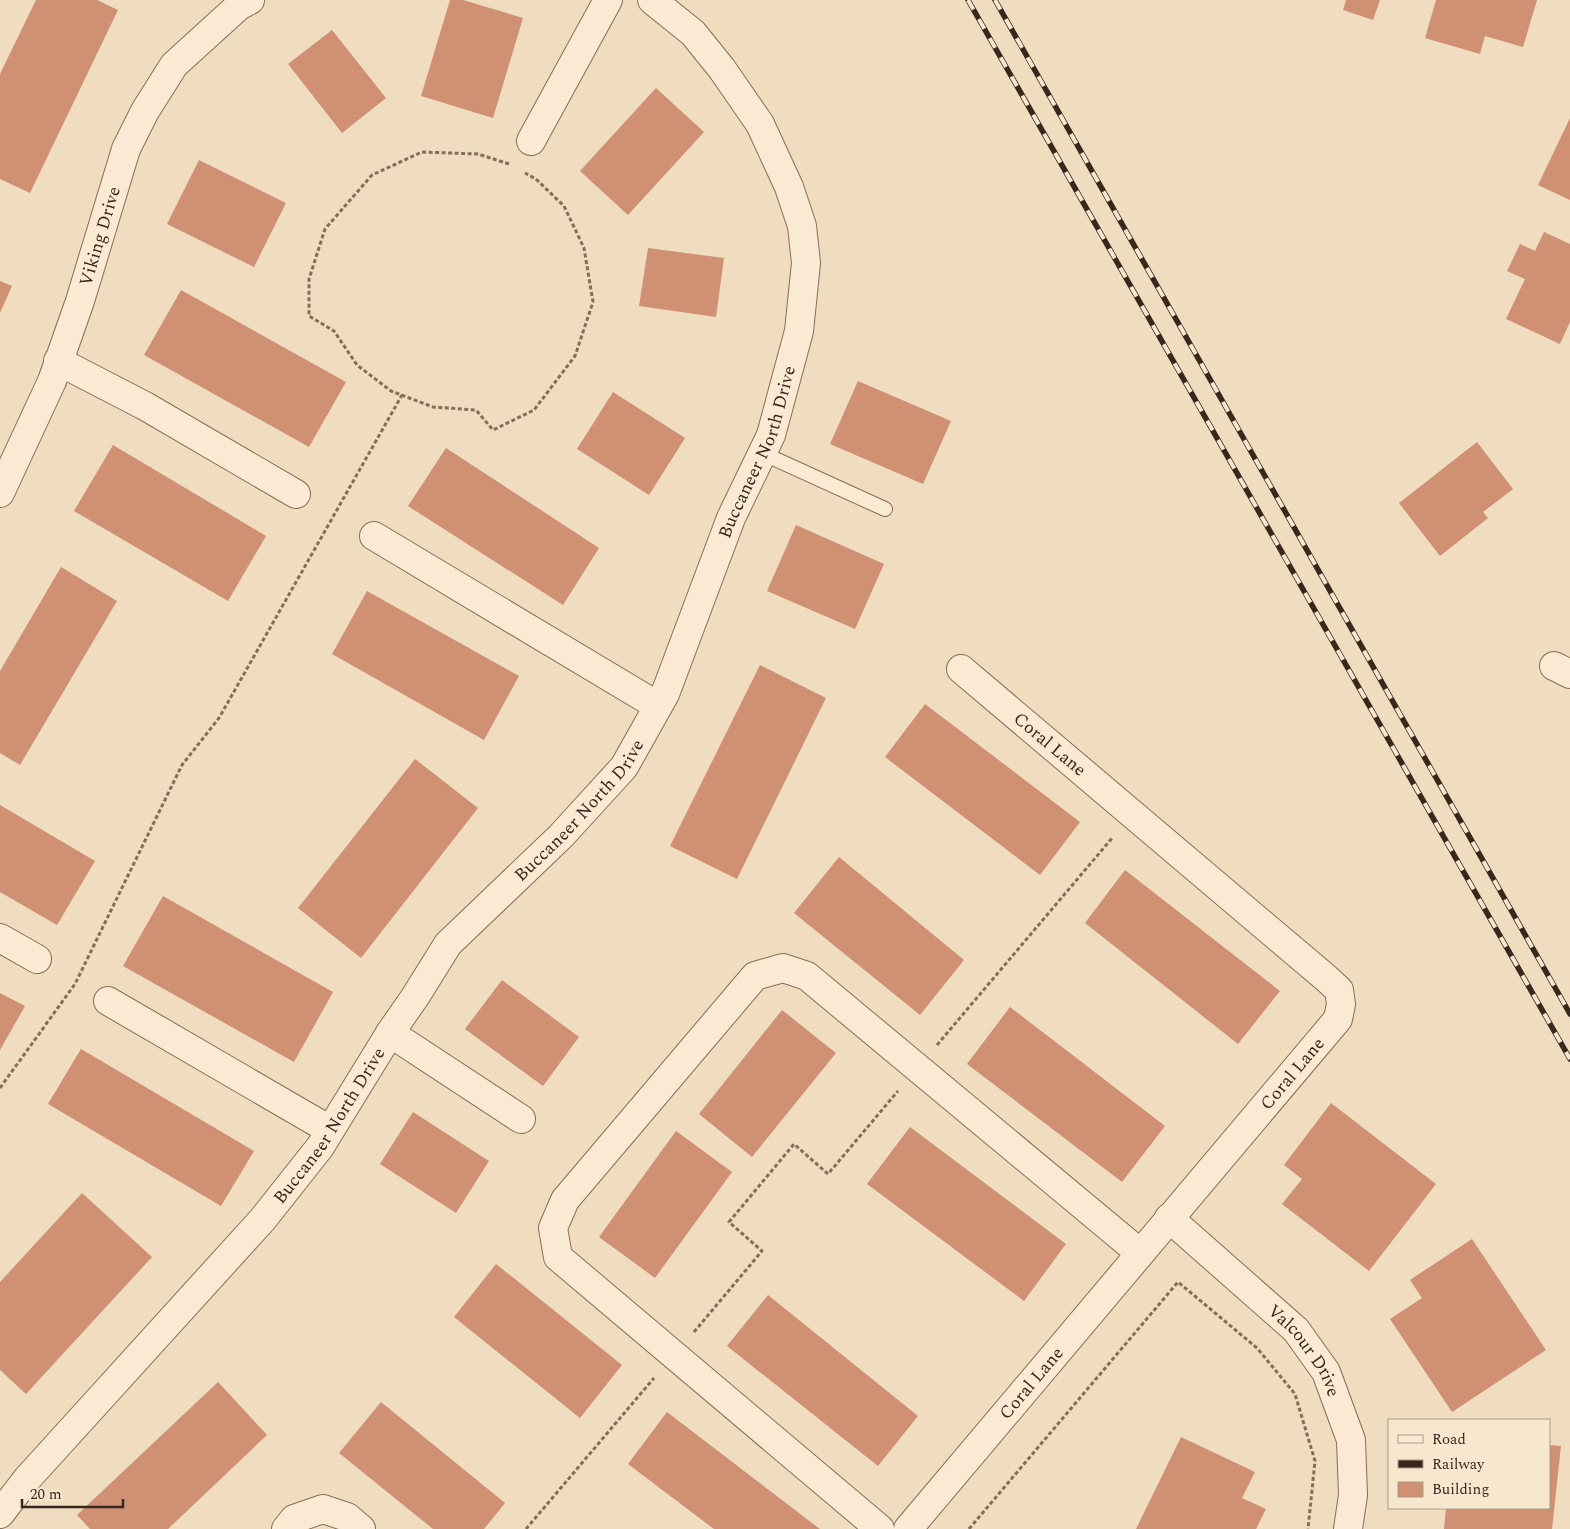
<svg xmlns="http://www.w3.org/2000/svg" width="1570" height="1529" font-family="Spectral,serif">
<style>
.building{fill:#cf9074}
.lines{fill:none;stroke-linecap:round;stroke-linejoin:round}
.lane-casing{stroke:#896c57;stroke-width:16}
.street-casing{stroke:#896c57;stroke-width:30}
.path{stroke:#896c57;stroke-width:3;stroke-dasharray:4 2.5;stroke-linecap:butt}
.lane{stroke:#faead3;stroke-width:14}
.street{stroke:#faead3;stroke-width:28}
.rail-casing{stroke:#38271c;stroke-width:5.5}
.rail{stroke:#f7e7cf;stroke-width:4;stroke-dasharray:11;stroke-linecap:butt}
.labels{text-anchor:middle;stroke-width:4;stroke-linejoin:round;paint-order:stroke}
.street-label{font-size:18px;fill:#38271c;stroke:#f7e7cf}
</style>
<rect width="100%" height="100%" fill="#f0dcbf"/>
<g class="building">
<polygon points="36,0 97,0 118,10 30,193 0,179 0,74"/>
<polygon points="450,0 463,0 523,18 493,118 421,96"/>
<polygon points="1346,0 1380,0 1373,20 1343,10"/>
<polygon points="1436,0 1537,0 1523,47 1485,36 1480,54 1425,38"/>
<polygon points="332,30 386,98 342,133 288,64"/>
<polygon points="656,88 704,132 628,215 580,171"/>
<polygon points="1570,118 1570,200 1538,185"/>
<polygon points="199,160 286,203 254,267 167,224"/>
<polygon points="1544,232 1570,244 1570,322 1560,344 1506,319 1525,279 1507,271 1520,244 1535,251"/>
<polygon points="648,248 724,258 716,317 639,306"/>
<polygon points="0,281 12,286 0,313"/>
<polygon points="181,290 346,382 309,447 144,355"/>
<polygon points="858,381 951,421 923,484 830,444"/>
<polygon points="613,392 685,438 649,495 577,449"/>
<polygon points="1477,442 1513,489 1483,512 1488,518 1440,556 1399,503"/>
<polygon points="113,445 266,536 228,601 74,511"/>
<polygon points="446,448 599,548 563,605 408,506"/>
<polygon points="796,525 884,564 855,629 767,591"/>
<polygon points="61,567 117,601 20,765 0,753 0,671"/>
<polygon points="367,591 519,676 484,740 332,654"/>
<polygon points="760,665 826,698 737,879 670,846"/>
<polygon points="925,704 1080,822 1040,875 885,757"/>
<polygon points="415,759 478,808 361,958 298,908"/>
<polygon points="0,805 95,861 57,925 0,892"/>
<polygon points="839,857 964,960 920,1015 794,913"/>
<polygon points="1125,870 1280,991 1238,1044 1085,923"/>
<polygon points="163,896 333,992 294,1062 123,966"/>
<polygon points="502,980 579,1037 543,1086 465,1029"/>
<polygon points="0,993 25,1006 0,1050"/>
<polygon points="1010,1007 1165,1126 1122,1182 967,1064"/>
<polygon points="782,1010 836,1053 752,1157 699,1114"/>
<polygon points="81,1049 254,1151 221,1206 48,1104"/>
<polygon points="1331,1103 1436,1184 1369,1271 1282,1204 1302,1179 1284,1165"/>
<polygon points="413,1112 489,1161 456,1213 380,1164"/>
<polygon points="910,1127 1066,1244 1024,1301 867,1184"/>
<polygon points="676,1131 732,1172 655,1278 599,1237"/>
<polygon points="82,1193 152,1257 26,1394 0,1370 0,1282"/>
<polygon points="1472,1239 1546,1350 1452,1412 1390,1319 1422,1298 1410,1280"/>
<polygon points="496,1264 622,1365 580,1418 454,1317"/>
<polygon points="768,1295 918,1416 878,1466 727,1346"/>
<polygon points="218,1382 267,1435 168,1529 90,1529 77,1515"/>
<polygon points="381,1402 505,1503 484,1529 433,1529 339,1453"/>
<polygon points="667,1412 820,1529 714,1529 628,1464"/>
<polygon points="1181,1437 1255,1472 1242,1498 1266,1509 1256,1529 1136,1529"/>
<polygon points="1549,1445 1561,1446 1552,1529 1444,1529 1446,1508 1549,1508"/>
</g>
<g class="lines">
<defs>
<polyline id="lane" points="762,453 885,509"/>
<g id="street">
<polyline points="531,141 608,0"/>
<polyline points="58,361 145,406 296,494"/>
<path id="s1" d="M0 493 52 381 80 301 126 149 145 111 174 65 239 6 250 0"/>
<polyline points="374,536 658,706"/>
<polyline points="1554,666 1570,674"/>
<polyline points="0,938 37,959"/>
<polyline points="108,1001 330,1130"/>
<polyline points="390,1033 521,1119"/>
<path id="s2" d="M1169 1218 1296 1330 1326 1372 1351 1440 1353 1495 1348 1529"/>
<path id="s3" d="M0 1514 27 1479 263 1219 320 1147 390 1033 415 997 448 944 561 836 624 767 665 694 731 518 771 435 799 331 806 263 802 226 789 187 760 124 722 69 693 33 652 0"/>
<polyline points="286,1529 294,1519 323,1509 347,1517 361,1529"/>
<polyline points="880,1529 558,1257 553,1228 565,1200 755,976 783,968 807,976 1140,1253"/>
<path id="s4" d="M908 1529 1338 1019 1341 1004 1339 990 1326 978 961 669"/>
</g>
</defs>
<use href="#lane" class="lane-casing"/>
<use href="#street" class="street-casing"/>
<g class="path">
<polyline points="509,164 478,154 422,152 372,175 325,229 309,279 309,316 334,331 357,365 391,391 433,407 476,410 493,430 534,410 575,356 593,302 584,248 564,206 536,179 525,173"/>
<polyline points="937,1045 1113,837"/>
<polyline points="0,1088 75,984 182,765 219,718 402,395"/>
<polyline points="694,1332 762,1251 729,1222 794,1144 828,1174 898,1091"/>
<polyline points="526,1529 654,1378"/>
<polyline points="969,1529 1178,1282 1257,1348 1295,1394 1315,1461 1308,1529"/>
</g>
<use href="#lane" class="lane"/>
<use href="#street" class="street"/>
<defs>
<g id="rail">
<polyline points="968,0 1570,1059"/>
<polyline points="995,0 1570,1014"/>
</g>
</defs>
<use href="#rail" class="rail-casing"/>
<use href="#rail" class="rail"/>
</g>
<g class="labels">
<g class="street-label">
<text dy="6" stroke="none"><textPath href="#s1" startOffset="276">Viking Drive</textPath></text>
<text dy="6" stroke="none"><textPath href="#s3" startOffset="1320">Buccaneer North Drive</textPath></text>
<text transform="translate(1050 744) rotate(40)" y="6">Coral Lane</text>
<text dy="6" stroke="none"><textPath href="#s3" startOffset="915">Buccaneer North Drive</textPath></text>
<text dy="6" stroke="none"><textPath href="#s4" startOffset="596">Coral Lane</textPath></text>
<text dy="6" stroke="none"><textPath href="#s3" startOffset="510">Buccaneer North Drive</textPath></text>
<text dy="6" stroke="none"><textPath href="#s2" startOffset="191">Valcour Drive</textPath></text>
<text dy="6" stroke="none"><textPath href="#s4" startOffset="191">Coral Lane</textPath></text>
</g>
</g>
<rect x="1388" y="1419" width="162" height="90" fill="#f7e7cf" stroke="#ab9a87"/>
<rect x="1398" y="1435" width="25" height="8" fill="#faead3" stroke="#ab9a87"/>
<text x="1432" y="1444" font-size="15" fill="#38271c">Road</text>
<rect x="1398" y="1460" width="25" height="8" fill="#38271c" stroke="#ab9a87"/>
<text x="1432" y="1469" font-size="15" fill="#38271c">Railway</text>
<rect x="1398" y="1482" width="25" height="15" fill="#cf9074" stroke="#ab9a87"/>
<text x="1432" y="1494" font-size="15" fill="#38271c">Building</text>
<path d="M22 1499v8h101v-8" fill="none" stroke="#38271c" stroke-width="2.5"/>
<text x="30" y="1499" font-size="15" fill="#38271c" stroke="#f7e7cf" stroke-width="4" paint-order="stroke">20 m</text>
</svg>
